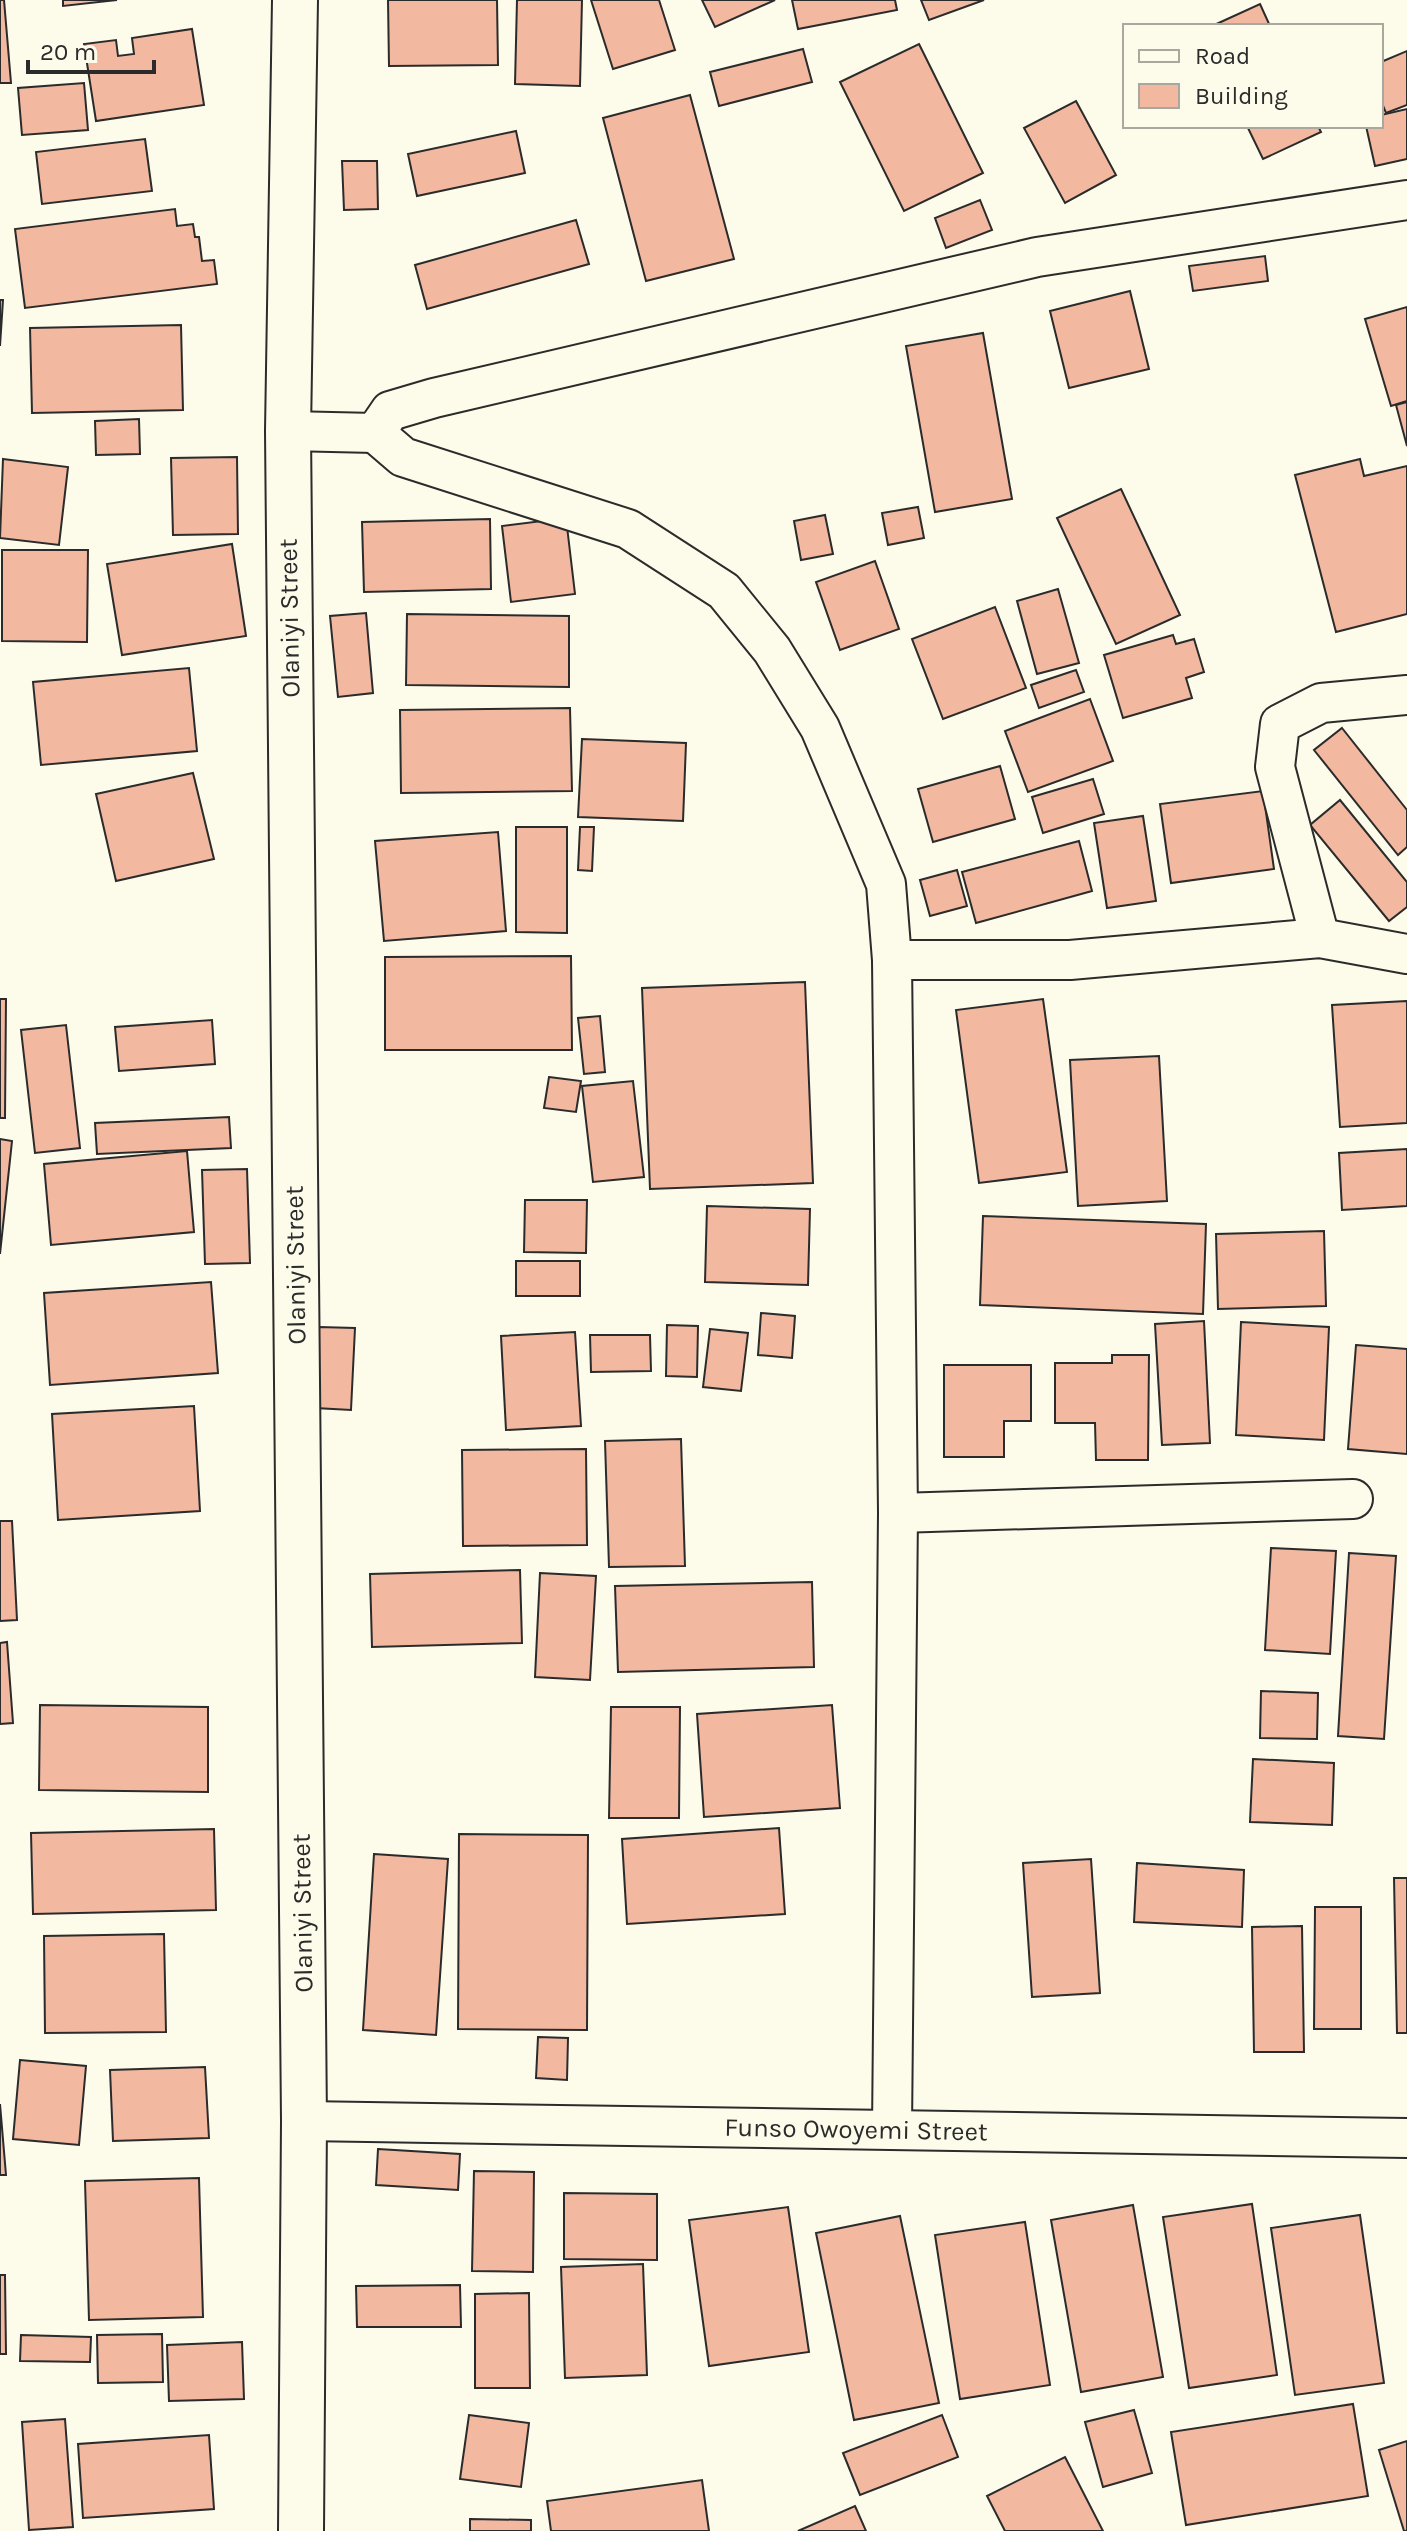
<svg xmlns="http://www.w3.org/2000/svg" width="1407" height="2531" font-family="Karla,sans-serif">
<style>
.building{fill:#f2b8a0;stroke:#2b2b2b;stroke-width:2}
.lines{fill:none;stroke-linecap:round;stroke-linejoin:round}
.street-casing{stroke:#2b2b2b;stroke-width:42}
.secondary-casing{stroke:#2b2b2b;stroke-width:48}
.street{stroke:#fdfbea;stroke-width:38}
.secondary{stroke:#fdfbea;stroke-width:44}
.labels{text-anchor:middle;stroke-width:6;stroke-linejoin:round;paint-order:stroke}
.street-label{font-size:26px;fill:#2b2b2b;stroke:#fdfbea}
</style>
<rect width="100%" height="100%" fill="#fdfbea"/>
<g class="building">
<polygon points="0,0 4,0 11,83 0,83"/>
<polygon points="63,0 117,0 63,6"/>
<polygon points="388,0 497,0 498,65 389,66"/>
<polygon points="517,0 582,0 580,86 515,84"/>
<polygon points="591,0 659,0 675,50 613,69"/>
<polygon points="702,0 775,0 715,27"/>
<polygon points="792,0 895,0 897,10 798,29"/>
<polygon points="921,0 984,0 929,20"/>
<polygon points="1260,4 1270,26 1212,26"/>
<polygon points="192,29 204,105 96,121 84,44 116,40 118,56 134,54 132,38"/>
<polygon points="919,44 983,173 904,211 840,82"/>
<polygon points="803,49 812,82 719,106 710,72"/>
<polygon points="1407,51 1407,105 1386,113 1381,101 1381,62"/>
<polygon points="84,83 88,130 22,135 18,88"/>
<polygon points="690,95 734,259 646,281 603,118"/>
<polygon points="1076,101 1116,175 1065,203 1024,128"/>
<polygon points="1407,109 1407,159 1375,166 1366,126 1381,126 1381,115"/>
<polygon points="1247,126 1318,126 1321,132 1263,159"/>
<polygon points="516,131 525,173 417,196 408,154"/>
<polygon points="145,139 152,191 42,204 36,152"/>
<polygon points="342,161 377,161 378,209 344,210"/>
<polygon points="980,200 992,230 946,248 935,218"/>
<polygon points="175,209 177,226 193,224 195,237 199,237 202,261 214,260 217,284 25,308 15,229"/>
<polygon points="576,220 589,264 427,309 415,265"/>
<polygon points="1265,256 1268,281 1193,291 1189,266"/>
<polygon points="1130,291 1149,369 1069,388 1050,311"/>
<polygon points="0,300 3,300 0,346"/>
<polygon points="1407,307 1407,401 1391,406 1365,319"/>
<polygon points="181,325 183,410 32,413 30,328"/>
<polygon points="983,333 1012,499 935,512 906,346"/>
<polygon points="1407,402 1407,446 1396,405"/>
<polygon points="139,419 140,454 96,455 95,421"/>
<polygon points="237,457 238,534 173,535 171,458"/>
<polygon points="3,459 68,467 59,545 0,538"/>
<polygon points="1360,459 1364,476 1407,466 1407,614 1336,632 1295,475"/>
<polygon points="1121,489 1180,615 1116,644 1057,518"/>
<polygon points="918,507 924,538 888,545 882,513"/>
<polygon points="825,515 833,554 801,560 794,521"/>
<polygon points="566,518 575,594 511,602 502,526"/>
<polygon points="490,519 491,589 364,592 362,522"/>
<polygon points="232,544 246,636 122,655 107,564"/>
<polygon points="2,550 88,550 87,642 2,641"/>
<polygon points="875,561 899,629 840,650 816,582"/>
<polygon points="1058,589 1079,663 1037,674 1017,601"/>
<polygon points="995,607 1026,688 943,719 912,639"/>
<polygon points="366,613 373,693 338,697 330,616"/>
<polygon points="407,614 569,616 569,687 406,685"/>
<polygon points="1173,635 1176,644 1194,639 1204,672 1186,678 1192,698 1123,718 1104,655"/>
<polygon points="189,668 197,751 41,765 33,682"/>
<polygon points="1076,670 1084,692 1039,708 1031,685"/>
<polygon points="1090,699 1113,761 1028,792 1005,731"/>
<polygon points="570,708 572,791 401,793 400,710"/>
<polygon points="1342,728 1407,810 1407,847 1398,855 1314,750"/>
<polygon points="582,739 686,743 683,821 578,817"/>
<polygon points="1000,766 1015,819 933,842 918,789"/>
<polygon points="193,773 214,859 116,881 96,794"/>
<polygon points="1093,779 1104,814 1043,833 1032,797"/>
<polygon points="1263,791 1274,869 1171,883 1160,804"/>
<polygon points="1340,800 1407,882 1407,907 1389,921 1310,825"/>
<polygon points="1143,816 1156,901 1107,908 1094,823"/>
<polygon points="516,827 567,827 567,933 516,932"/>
<polygon points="580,827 594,827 592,871 578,870"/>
<polygon points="498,832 506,931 384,941 375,841"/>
<polygon points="1079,841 1092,891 976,923 962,872"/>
<polygon points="957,870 967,906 930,916 920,880"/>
<polygon points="571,956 572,1050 385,1050 385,957"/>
<polygon points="805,982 813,1183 650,1189 642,988"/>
<polygon points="0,999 6,999 5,1118 0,1118"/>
<polygon points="1043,999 1067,1172 979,1183 956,1010"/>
<polygon points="1407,1001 1407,1123 1340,1127 1332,1005"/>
<polygon points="600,1016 605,1072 584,1074 578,1018"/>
<polygon points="212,1020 215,1064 119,1071 115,1027"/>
<polygon points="66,1025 80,1148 35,1153 21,1030"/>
<polygon points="1159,1056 1167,1201 1078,1206 1070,1060"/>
<polygon points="549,1077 581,1081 576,1112 544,1108"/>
<polygon points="633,1081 644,1177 593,1182 582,1086"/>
<polygon points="229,1117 231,1148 97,1154 95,1123"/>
<polygon points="0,1139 12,1141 0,1254"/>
<polygon points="1407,1149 1407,1206 1342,1210 1339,1153"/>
<polygon points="187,1151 194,1232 51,1245 44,1164"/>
<polygon points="247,1169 250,1263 205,1264 202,1170"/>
<polygon points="525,1200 587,1200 586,1253 524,1252"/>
<polygon points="707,1206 810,1209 808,1285 705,1282"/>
<polygon points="983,1216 1206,1224 1203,1314 980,1305"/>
<polygon points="1324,1231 1326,1306 1218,1309 1216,1234"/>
<rect x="516" y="1261" width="64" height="35"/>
<polygon points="211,1282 218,1373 50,1385 44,1293"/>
<polygon points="761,1313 795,1316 792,1358 758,1355"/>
<polygon points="1204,1321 1210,1443 1162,1445 1155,1324"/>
<polygon points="1241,1322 1329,1327 1324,1440 1236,1435"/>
<polygon points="667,1325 698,1326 697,1377 666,1376"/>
<polygon points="319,1327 355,1328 351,1410 315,1408"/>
<polygon points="710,1329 748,1333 741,1391 703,1387"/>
<polygon points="575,1332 581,1426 506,1430 501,1336"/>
<polygon points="590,1335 650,1335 651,1371 591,1372"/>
<polygon points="1356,1345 1407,1349 1407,1454 1348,1449"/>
<polygon points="1112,1355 1149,1355 1148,1460 1096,1460 1095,1423 1055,1423 1055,1363 1112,1363"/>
<polygon points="944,1365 1031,1365 1031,1421 1004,1421 1004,1457 944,1457"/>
<polygon points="194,1406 200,1511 58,1520 52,1414"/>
<polygon points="681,1439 685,1566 609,1567 605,1441"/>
<polygon points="586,1449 587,1545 463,1546 462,1450"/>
<polygon points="0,1521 12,1521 17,1620 0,1621"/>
<polygon points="1271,1548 1336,1551 1330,1654 1265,1650"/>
<polygon points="1349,1553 1396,1556 1384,1739 1338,1736"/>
<polygon points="520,1570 522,1643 372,1647 370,1574"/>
<polygon points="540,1573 596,1576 590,1680 535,1677"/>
<polygon points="812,1582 814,1667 618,1672 615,1586"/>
<polygon points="7,1642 13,1723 0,1724 0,1643"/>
<polygon points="1261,1691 1318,1693 1317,1739 1260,1738"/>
<polygon points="40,1705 208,1707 208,1792 39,1790"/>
<polygon points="832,1705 840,1808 704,1817 697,1714"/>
<polygon points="611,1707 680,1707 679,1818 609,1818"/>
<polygon points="1253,1759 1334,1763 1332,1825 1250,1822"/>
<polygon points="779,1828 785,1914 627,1924 622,1839"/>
<polygon points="214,1829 216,1910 33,1914 31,1833"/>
<polygon points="459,1834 588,1835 587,2030 458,2029"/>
<polygon points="374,1854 448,1859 436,2035 363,2030"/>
<polygon points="1091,1859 1100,1993 1032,1997 1023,1863"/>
<polygon points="1137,1863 1244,1870 1242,1927 1134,1922"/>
<polygon points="1394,1878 1407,1878 1407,2033 1397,2033"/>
<polygon points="1315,1907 1361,1907 1361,2029 1314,2029"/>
<polygon points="1302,1926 1304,2052 1254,2052 1252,1927"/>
<polygon points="164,1934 166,2032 45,2033 44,1936"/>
<polygon points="538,2037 568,2038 567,2080 536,2078"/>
<polygon points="20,2060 86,2066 79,2145 13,2139"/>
<polygon points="205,2067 209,2138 113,2141 110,2070"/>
<polygon points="0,2104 6,2175 0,2175"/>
<polygon points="378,2149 460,2154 458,2190 376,2185"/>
<polygon points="474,2171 534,2172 533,2272 472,2271"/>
<polygon points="199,2178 203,2317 89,2320 85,2181"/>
<polygon points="564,2193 657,2194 657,2260 564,2259"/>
<polygon points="1252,2204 1277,2375 1189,2388 1163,2217"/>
<polygon points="1133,2205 1163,2377 1081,2392 1051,2220"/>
<polygon points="788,2207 809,2352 709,2366 689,2220"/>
<polygon points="1360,2215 1384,2383 1295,2395 1271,2228"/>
<polygon points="900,2216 939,2403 854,2420 816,2233"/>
<polygon points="1025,2222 1050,2385 960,2399 935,2235"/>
<polygon points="643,2264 647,2375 565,2378 561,2267"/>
<polygon points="0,2275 5,2275 6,2354 0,2354"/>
<polygon points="460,2285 461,2327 357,2327 356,2286"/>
<polygon points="529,2293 530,2388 475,2388 475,2294"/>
<polygon points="162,2334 163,2382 98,2383 97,2335"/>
<polygon points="21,2335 91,2337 90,2362 20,2361"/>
<polygon points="242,2342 244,2399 169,2401 167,2345"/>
<polygon points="1353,2404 1368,2496 1186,2525 1171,2432"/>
<polygon points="1134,2410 1152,2473 1103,2487 1085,2422"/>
<polygon points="469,2415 529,2423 521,2487 460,2479"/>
<polygon points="942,2415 958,2457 860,2495 843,2453"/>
<polygon points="65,2419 73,2527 29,2530 22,2422"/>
<polygon points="209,2435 214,2509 83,2518 78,2444"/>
<polygon points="1407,2441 1407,2531 1404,2531 1379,2450"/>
<polygon points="1065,2457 1103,2531 1005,2531 987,2496"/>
<polygon points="702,2480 709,2531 551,2531 547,2501"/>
<polygon points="855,2506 866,2531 798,2531"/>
<polygon points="470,2519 531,2520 531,2531 470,2531"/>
</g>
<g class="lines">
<defs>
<g id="street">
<polyline points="288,431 375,433 390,411 434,398 1037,257 1407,200"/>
<polyline points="375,433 403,457 628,529 724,591 772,650 820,728 886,884 892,960 898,1513 892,2130"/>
<polyline points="1320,938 1275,767 1280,724 1321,703 1407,695"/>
<polyline points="892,960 1070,960 1320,938 1407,954"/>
<polyline points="898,1513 1353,1499"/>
<polyline points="304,2121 1407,2138"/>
</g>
<polyline id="secondary" points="295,0 288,431 304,2121 301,2531"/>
</defs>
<use href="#street" class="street-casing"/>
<use href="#secondary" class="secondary-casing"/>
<use href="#street" class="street"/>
<use href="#secondary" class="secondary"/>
</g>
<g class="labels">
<g class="street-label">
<text transform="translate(289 618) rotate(-91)" y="9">Olaniyi Street</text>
<text transform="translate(295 1265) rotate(-91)" y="9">Olaniyi Street</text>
<text transform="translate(302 1913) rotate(-91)" y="9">Olaniyi Street</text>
<text transform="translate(856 2129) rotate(1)" y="9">Funso Owoyemi Street</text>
</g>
</g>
<rect x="1123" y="24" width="260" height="104" fill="#fdfbea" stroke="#a9a89e" stroke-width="2"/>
<rect x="1139" y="50" width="40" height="12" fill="#fdfbea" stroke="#a9a89e" stroke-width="2"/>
<text x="1195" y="64" font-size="24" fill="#2b2b2b">Road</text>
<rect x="1139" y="84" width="40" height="24" fill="#f2b8a0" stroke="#a9a89e" stroke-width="2"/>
<text x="1195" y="104" font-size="24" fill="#2b2b2b">Building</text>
<path d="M28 60v12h126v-12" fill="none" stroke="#2b2b2b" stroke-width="4"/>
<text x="40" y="60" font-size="24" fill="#2b2b2b" stroke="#fdfbea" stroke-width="6" paint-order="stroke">20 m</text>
</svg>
